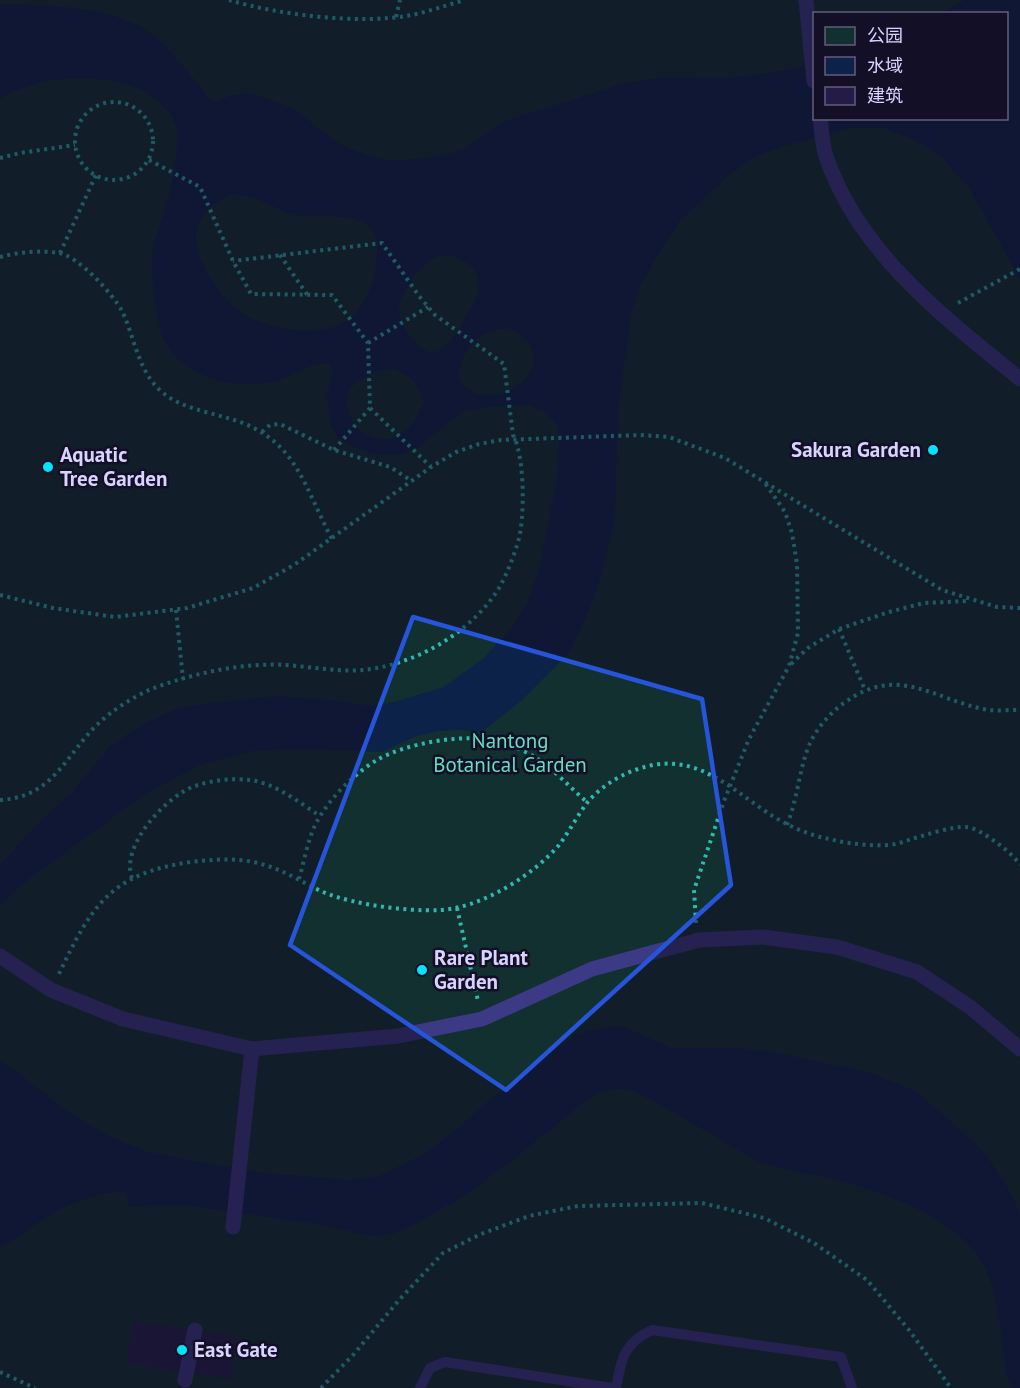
<svg xmlns="http://www.w3.org/2000/svg" width="1020" height="1388" font-family="'PT Sans','Noto Sans SC',sans-serif">
<style>
.green{fill:#12302f;fill-rule:evenodd}
.water{fill:#0c2248;fill-rule:evenodd}
.building{fill:#241b47}
.lines{fill:none;stroke-linecap:round;stroke-linejoin:round}
.path{stroke:#2fb8b0;stroke-width:4;stroke-dasharray:3 4.5;stroke-linecap:butt}
.service{stroke:#3d3a85;stroke-width:10}
.pedestrian{stroke:#3d3a85;stroke-width:15}
.marked{fill:none;stroke:#2655da;stroke-width:4.5;stroke-linejoin:round}
.poi-dot{fill:#00e5ff;stroke:#130f26;stroke-width:2}
.labels{text-anchor:middle;stroke-width:5;stroke-linejoin:round;paint-order:stroke}
.poi-label{font-size:21px;font-weight:bold;fill:#d9d4ff;stroke:#130f26;text-anchor:start}
.park-label{font-size:21px;fill:#5fe0c0;stroke:#130f26}
</style>
<rect width="100%" height="100%" fill="#130f26"/>
<path class="green" d="M0 0H1020V1388H0ZM814 14H1006V118H814Z"/>
<g class="water">
<path d="M964 0H1020V279L969 188 944 159 916 141 885 128H852L784 146 755 157 729 175 678 223 640 285 631 315 618 411 615 516 603 570 589 610 570 652 522 700 482 732 458 730 438 731 414 737 382 752 308 749 252 751 198 766 145 794 21 885 0 905V864L42 820 72 792 111 745 143 724 180 707 275 696 332 700 372 706 398 701 444 687 484 658 513 626 528 601 539 570 555 491 559 459 558 426 545 412 527 405 487 407 463 411 420 446 400 455H379L353 447 337 437 331 425 327 395 333 372 329 364C313 361 297 374 282 379 250 390 205 384 179 360 174 356 168 348 165 342 156 322 149 270 153 248 155 236 161 224 164 213 171 190 177 165 177 141 177 138 178 132 177 128 174 117 164 106 155 99 141 87 124 82 105 80 69 76 32 79 0 99V4C41 4 119 7 152 34 174 52 191 76 210 99L216 102 232 95 246 93 263 97 295 109 329 137 341 144 366 155 394 161 442 156 463 149 504 121 623 84 662 77 722 78 763 74 814 64V118H1006V14L944 13ZM230 195C236 195 243 195 249 196 263 200 276 209 291 214 313 220 370 207 377 240 378 244 377 250 377 254 376 266 375 278 370 289 360 308 353 324 330 328 299 334 269 329 242 313 230 306 222 294 214 283 189 247 186 215 230 195ZM448 255C489 266 484 290 464 320 457 332 445 355 429 352 421 350 413 341 409 334 405 328 400 320 399 313 398 296 419 265 435 258 438 256 444 256 448 255ZM507 328C568 352 511 414 469 390 449 379 464 350 477 339 485 331 496 330 507 328ZM390 368C408 373 420 384 424 402 393 478 329 420 352 387 360 377 378 371 390 368Z"/>
<path d="M621 1026 672 1048H741L783 1054 872 1073 914 1091 945 1116 984 1152 1008 1188 1020 1213V1388H1013L1007 1378C1001 1343 1000 1297 984 1266 957 1215 876 1189 823 1177 801 1172 778 1169 757 1161L654 1101 631 1090 615 1089 601 1092 588 1099 515 1158 467 1194 419 1222 393 1234 370 1236 322 1225 191 1206 168 1205 129 1207 125 1192C99 1192 70 1203 48 1216 31 1226 18 1239 0 1247V1061L18 1073 66 1110 107 1135 145 1151 214 1165 268 1173 348 1180 379 1176 422 1155 451 1134 486 1103 576 1034 605 1027Z"/>
</g>
<polygon class="building" points="132,1321 238,1337 231,1379 127,1363"/>
<g class="lines">
<g class="path">
<path d="M229 0C279 15 360 25 412 15 430 11 447 5 465 0"/>
<polyline points="396,17 400,0"/>
<circle cx="114" cy="141" r="39"/>
<polyline points="0,158 20,153 75,145"/>
<polyline points="149,160 200,187 233,261 251,294 332,295 368,343 370,408 431,467"/>
<polyline points="60,253 96,175"/>
<polyline points="280,255 308,296"/>
<path d="M0 257C19 252 40 250 59 253 78 256 113 294 122 311 135 338 138 372 162 392 182 409 210 412 234 420 297 440 304 487 332 539"/>
<polyline points="958,303 1020,269"/>
<polyline points="368,343 428,307"/>
<polyline points="262,432 270,425 280,424 334,450 390,467 412,481"/>
<polyline points="334,450 370,408"/>
<polyline points="0,595 53,608 115,617 187,608 253,588 294,565 431,467 456,452 479,444 501,440 640,435 669,437 725,458 942,590 997,607 1020,608"/>
<polyline points="176,610 183,679"/>
<polyline points="839,629 865,690"/>
<polyline points="791,664 808,648 839,629 889,612 924,603 969,601"/>
<path d="M0 800C55 797 66 753 100 722 114 709 132 698 149 690 189 674 244 662 286 665 312 667 338 672 363 670 415 665 471 633 499 588 507 574 513 558 518 542 525 519 525 456 513 435L504 364 435 315 419 296 382 243 233 261"/>
<path d="M787 825C798 798 799 767 811 741 818 727 831 712 844 703 899 663 933 700 988 710 998 711 1010 710 1020 710"/>
<path d="M132 878C120 846 166 796 195 786 212 780 233 778 250 780 275 783 300 803 320 816"/>
<path d="M299 879C305 859 308 836 319 818 332 796 355 773 377 760 406 743 465 733 498 741 505 742 513 746 519 749 545 759 567 785 588 803"/>
<polyline points="457,908 478,1001"/>
<polyline points="696,923 694,890 724,801 749,739 789,666 798,633 797,564 792,533 785,512 765,483"/>
<path d="M59 974C91 906 111 873 191 862 217 859 242 857 268 866 287 872 305 884 323 892 353 905 424 915 455 908 491 901 535 873 559 845 569 832 577 816 587 803 599 788 619 775 638 769 692 750 726 785 768 813 786 825 808 835 829 839 849 844 870 846 890 845 898 844 905 841 912 839 925 835 953 826 966 827 977 828 988 837 996 842 1005 849 1014 856 1020 865"/>
<polyline points="0,1372 35,1388"/>
<polyline points="321,1388 354,1354 399,1300 443,1253 481,1234 529,1216 578,1206 702,1203 764,1218 814,1243 867,1280 909,1330 951,1388"/>
</g>
<g class="service">
<polyline points="420,1388 430,1368 445,1362 612,1388"/>
<path d="M616 1388C621 1359 624 1343 652 1330L841 1357 852 1388"/>
</g>
<g class="pedestrian">
<polyline points="806,0 814,81"/>
<path d="M820 118C822 131 822 147 827 159 860 254 945 318 1020 379"/>
<polyline points="0,956 51,990 123,1019 252,1049 398,1036 482,1019 592,969 699,940 763,937 837,947 917,972 970,1007 1020,1049"/>
<polyline points="233,1227 252,1049"/>
<polyline points="185,1380 195,1330"/>
</g>
</g>
<path d="M0 0H1020V1388H0ZM413 617 702 699 731 885 506 1090 290 945Z" fill="#130f26" fill-opacity=".55" fill-rule="evenodd"/>
<path class="marked" d="M413 617 702 699 731 885 506 1090 290 945Z"/>
<g class="poi-dot">
<circle cx="933" cy="450" r="6"/>
<circle cx="48" cy="467" r="6"/>
<circle cx="422" cy="970" r="6"/>
<circle cx="182" cy="1350" r="6"/>
</g>
<g class="labels">
<g class="poi-label">
<text x="921" y="457" text-anchor="end">Sakura Garden</text>
<text x="60" y="462">Aquatic<tspan x="60" dy="24">Tree Garden</tspan></text>
<text x="434" y="965">Rare Plant<tspan x="434" dy="24">Garden</tspan></text>
<text x="194" y="1357">East Gate</text>
</g>
<g class="park-label">
<text x="510" y="748">Nantong<tspan x="510" dy="24">Botanical Garden</tspan></text>
</g>
</g>
<rect x="813" y="12" width="195" height="108" fill="#130f26" stroke="#625e7d" stroke-width="1.5"/>
<rect x="825" y="27" width="30" height="18" fill="#12302f" stroke="#625e7d" stroke-width="1.5"/>
<text x="867" y="42" font-size="18" fill="#d9d4ff">公园</text>
<rect x="825" y="57" width="30" height="18" fill="#0c2248" stroke="#625e7d" stroke-width="1.5"/>
<text x="867" y="72" font-size="18" fill="#d9d4ff">水域</text>
<rect x="825" y="87" width="30" height="18" fill="#241b47" stroke="#625e7d" stroke-width="1.5"/>
<text x="867" y="102" font-size="18" fill="#d9d4ff">建筑</text>
</svg>
